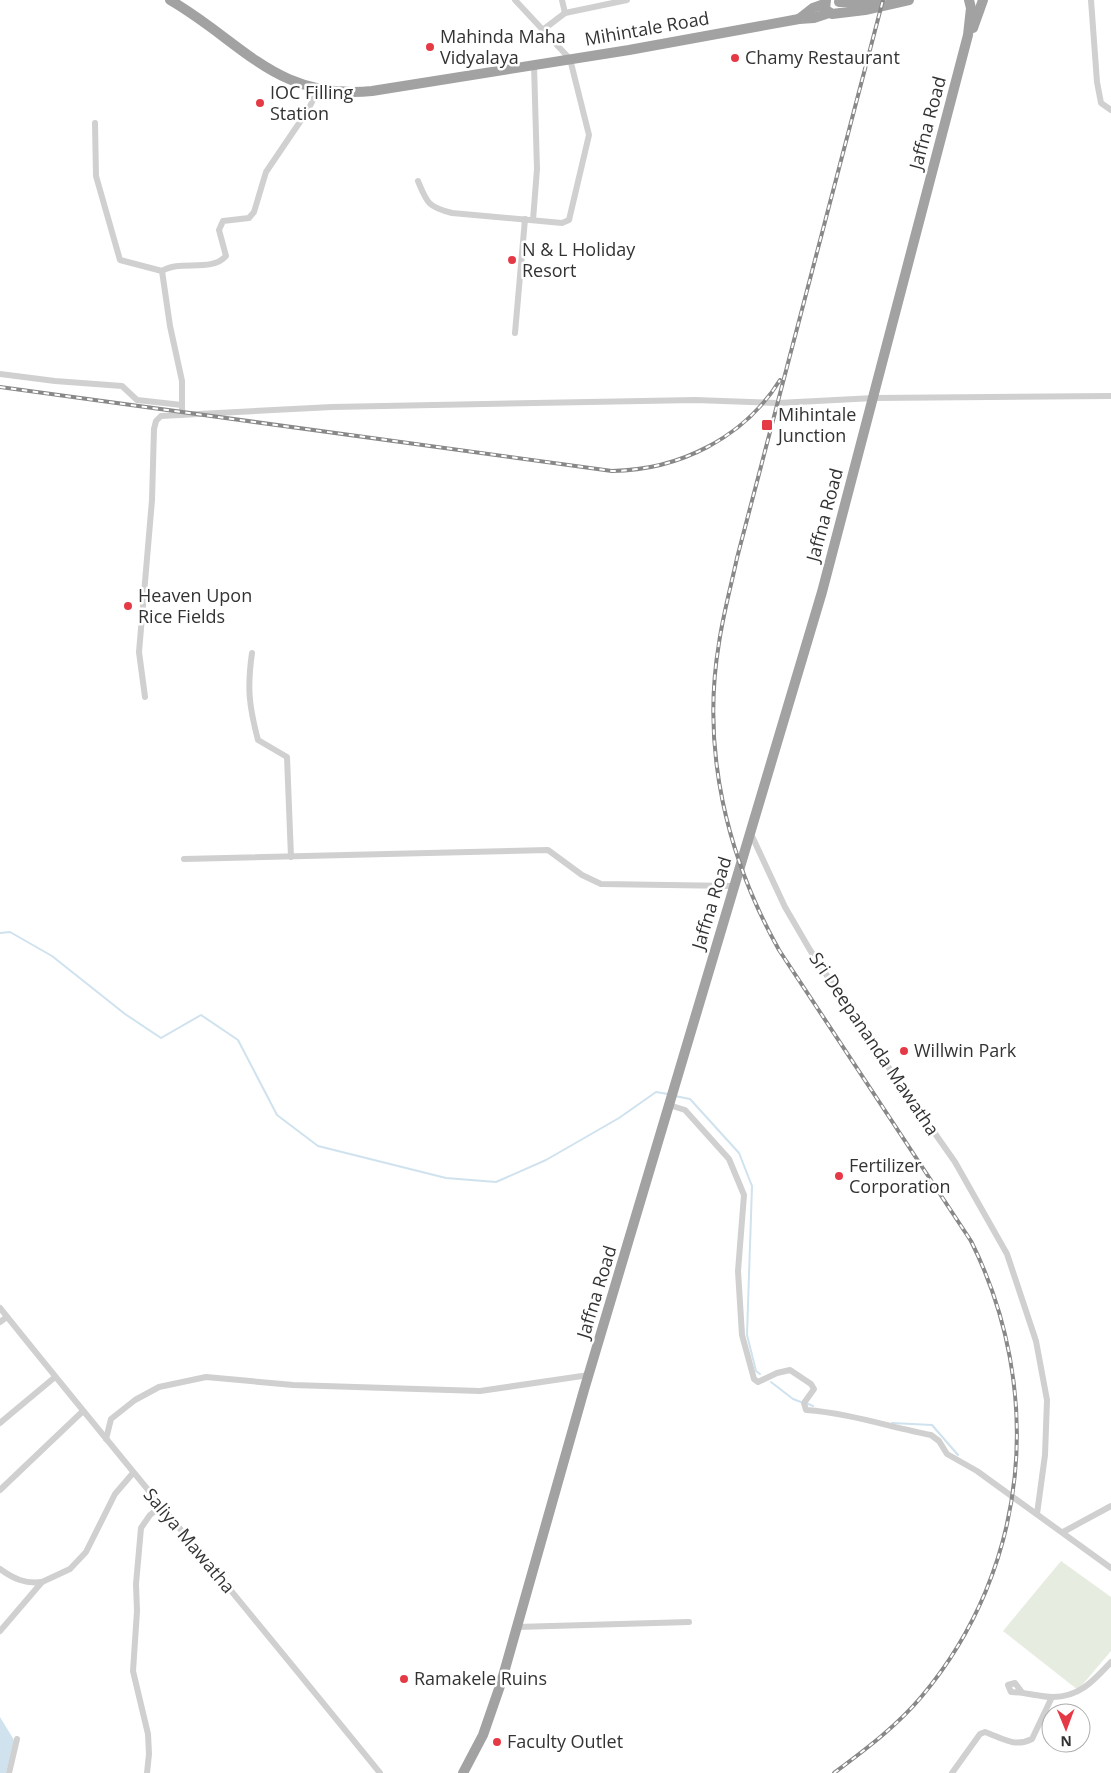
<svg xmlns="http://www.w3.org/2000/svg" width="1111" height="1773" font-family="'Open Sans',sans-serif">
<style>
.green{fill:#e6ecdf}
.water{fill:#cfe2ee}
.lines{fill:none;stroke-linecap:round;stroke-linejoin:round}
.stream{stroke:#cfe2ee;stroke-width:2}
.minor{stroke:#d0d0d0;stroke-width:6}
.trunk{stroke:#a2a2a2;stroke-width:10}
.rail-casing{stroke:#888;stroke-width:4}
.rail{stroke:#fff;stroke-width:2;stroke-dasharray:5.5;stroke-linecap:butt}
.poi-dot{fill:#e63946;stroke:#fff;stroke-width:2}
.labels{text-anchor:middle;stroke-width:5;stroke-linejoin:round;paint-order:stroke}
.street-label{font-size:18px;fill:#333;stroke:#fff}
.poi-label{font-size:18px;fill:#333;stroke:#fff;text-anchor:start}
</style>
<rect width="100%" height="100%" fill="#fff"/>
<polygon class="green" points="1061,1561 1111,1597 1111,1651 1078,1690 1003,1631"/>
<polygon class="water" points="0,1717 14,1740 6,1773 0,1773"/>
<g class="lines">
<g class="stream">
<polyline points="0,933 10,932 52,956 125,1014 161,1038 201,1015 238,1040 277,1115 318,1146 446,1178 496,1182 546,1160 619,1118 656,1092 668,1094"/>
<polyline points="675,1096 690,1099 739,1153 752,1186 747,1335 756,1371 760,1374"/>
<polyline points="771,1382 793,1399 801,1402"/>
<polyline points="806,1403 813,1406"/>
<polyline points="892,1423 932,1425 958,1455"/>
</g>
<g class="minor">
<polyline points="562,0 565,13"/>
<polyline points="1091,0 1097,82 1101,103 1111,110"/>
<polyline points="544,29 565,13 627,0"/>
<path d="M95 123 96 176 120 260 162 271C180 259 211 273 226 256L219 230 223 221 249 218 254 212 266 172 308 110 318 90"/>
<path d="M418 181C427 203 428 207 452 213L562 223 569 220 589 135 570 59 515 0"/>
<polyline points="533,220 537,169 534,65"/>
<polyline points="162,271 170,326 182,381 182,415"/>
<polyline points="515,333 525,219"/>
<polyline points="0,374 55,381 122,386 137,400 182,405"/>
<path d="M252 653C247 688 249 706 258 740L287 757 291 857"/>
<polyline points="145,697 139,652 152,500 154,429 156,421 161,416 332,407 695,400 778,403 874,398 1111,396"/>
<polyline points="751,834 785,907 810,950 875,1048 955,1162 1007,1254 1036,1341 1047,1400 1045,1455 1037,1514"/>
<polyline points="184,859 548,850 582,875 601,884 734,886"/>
<path d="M669 1105 685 1110 729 1159 744 1195 738 1271 742 1335 754 1379 758 1382 777 1373 790 1370 811 1384 814 1389 804 1403 806 1410C848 1413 890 1427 931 1435L939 1441 947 1454 977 1471 1111 1568"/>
<path d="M0 1308C125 1464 254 1617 380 1773"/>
<polyline points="0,1322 7,1317"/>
<polyline points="0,1423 55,1377"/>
<polyline points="106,1439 111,1419 135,1400 159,1387 206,1377 293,1385 480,1391 589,1375"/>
<polyline points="0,1490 83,1411"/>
<polyline points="1063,1532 1111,1506"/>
<path d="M0 1569C14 1579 25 1584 42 1582"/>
<polyline points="517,1627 689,1622"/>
<polyline points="0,1631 42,1582 70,1569 86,1552 115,1494 133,1473"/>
<path d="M1021 1691 1015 1683 1008 1685 1011 1692C1025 1692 1039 1697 1053 1697 1080 1697 1094 1680 1111 1662"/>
<polyline points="9,1773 17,1739"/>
<polyline points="147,1773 149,1754 148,1734 133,1671 137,1611 136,1584 141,1528 150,1515 160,1507"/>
<path d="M952 1773 980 1734 985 1732C1002 1738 1014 1748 1032 1739L1052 1697"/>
</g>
<g class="trunk">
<path d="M170 0C244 43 276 100 372 91L629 50 799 19 814 18 829 13"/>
<polyline points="826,0 825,9 832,14 865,10 909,0"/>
<polyline points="839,2 878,2"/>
<polyline points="799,19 813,8 824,4"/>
<polyline points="973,28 983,0"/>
<polyline points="463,1773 483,1735 501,1683 584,1390 822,592 968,35 971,8 969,0"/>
</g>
<defs>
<g id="rail">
<path d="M0 387 612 471C679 470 744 438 780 380"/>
<path d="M834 1773C866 1749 897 1726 922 1696 1030 1567 1045 1390 971 1241L779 950C727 857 701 750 719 643 723 615 731 586 737 558L883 0"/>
</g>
</defs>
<use href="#rail" class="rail-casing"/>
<use href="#rail" class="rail"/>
</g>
<g class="poi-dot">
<circle cx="430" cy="47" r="5"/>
<circle cx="735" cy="58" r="5"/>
<circle cx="260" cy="103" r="5"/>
<circle cx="512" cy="260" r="5"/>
<rect x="761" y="419" width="12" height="12" rx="2.5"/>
<circle cx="128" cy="606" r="5"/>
<circle cx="904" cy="1051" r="5"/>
<circle cx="839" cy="1176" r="5"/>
<circle cx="404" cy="1679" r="5"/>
<circle cx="497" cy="1742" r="5"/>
</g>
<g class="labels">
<g class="street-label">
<text transform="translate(647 29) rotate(-10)" y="6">Mihintale Road</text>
<text transform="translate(928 123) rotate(-75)" y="6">Jaffna Road</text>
<text transform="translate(825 515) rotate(-75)" y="6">Jaffna Road</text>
<text transform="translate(712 903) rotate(-73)" y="6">Jaffna Road</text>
<text transform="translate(874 1044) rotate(56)" y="6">Sri Deepananda Mawatha</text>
<text transform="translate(597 1292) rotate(-73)" y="6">Jaffna Road</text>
<text transform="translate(189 1541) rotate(50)" y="6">Saliya Mawatha</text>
</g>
<g class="poi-label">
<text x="440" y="43">Mahinda Maha<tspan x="440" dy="21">Vidyalaya</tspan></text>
<text x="745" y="64">Chamy Restaurant</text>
<text x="270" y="99">IOC Filling<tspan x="270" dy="21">Station</tspan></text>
<text x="522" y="256">N &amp; L Holiday<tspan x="522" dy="21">Resort</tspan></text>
<text x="778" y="421">Mihintale<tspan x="778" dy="21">Junction</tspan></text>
<text x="138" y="602">Heaven Upon<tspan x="138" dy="21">Rice Fields</tspan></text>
<text x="914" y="1057">Willwin Park</text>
<text x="849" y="1172">Fertilizer<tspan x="849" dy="21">Corporation</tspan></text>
<text x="414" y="1685">Ramakele Ruins</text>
<text x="507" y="1748">Faculty Outlet</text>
</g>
</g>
<g transform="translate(1066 1728) rotate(179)"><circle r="24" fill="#ffffff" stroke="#adadad"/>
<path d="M0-4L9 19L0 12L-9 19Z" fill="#e63946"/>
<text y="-8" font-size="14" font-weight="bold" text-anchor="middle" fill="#333333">N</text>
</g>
</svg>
